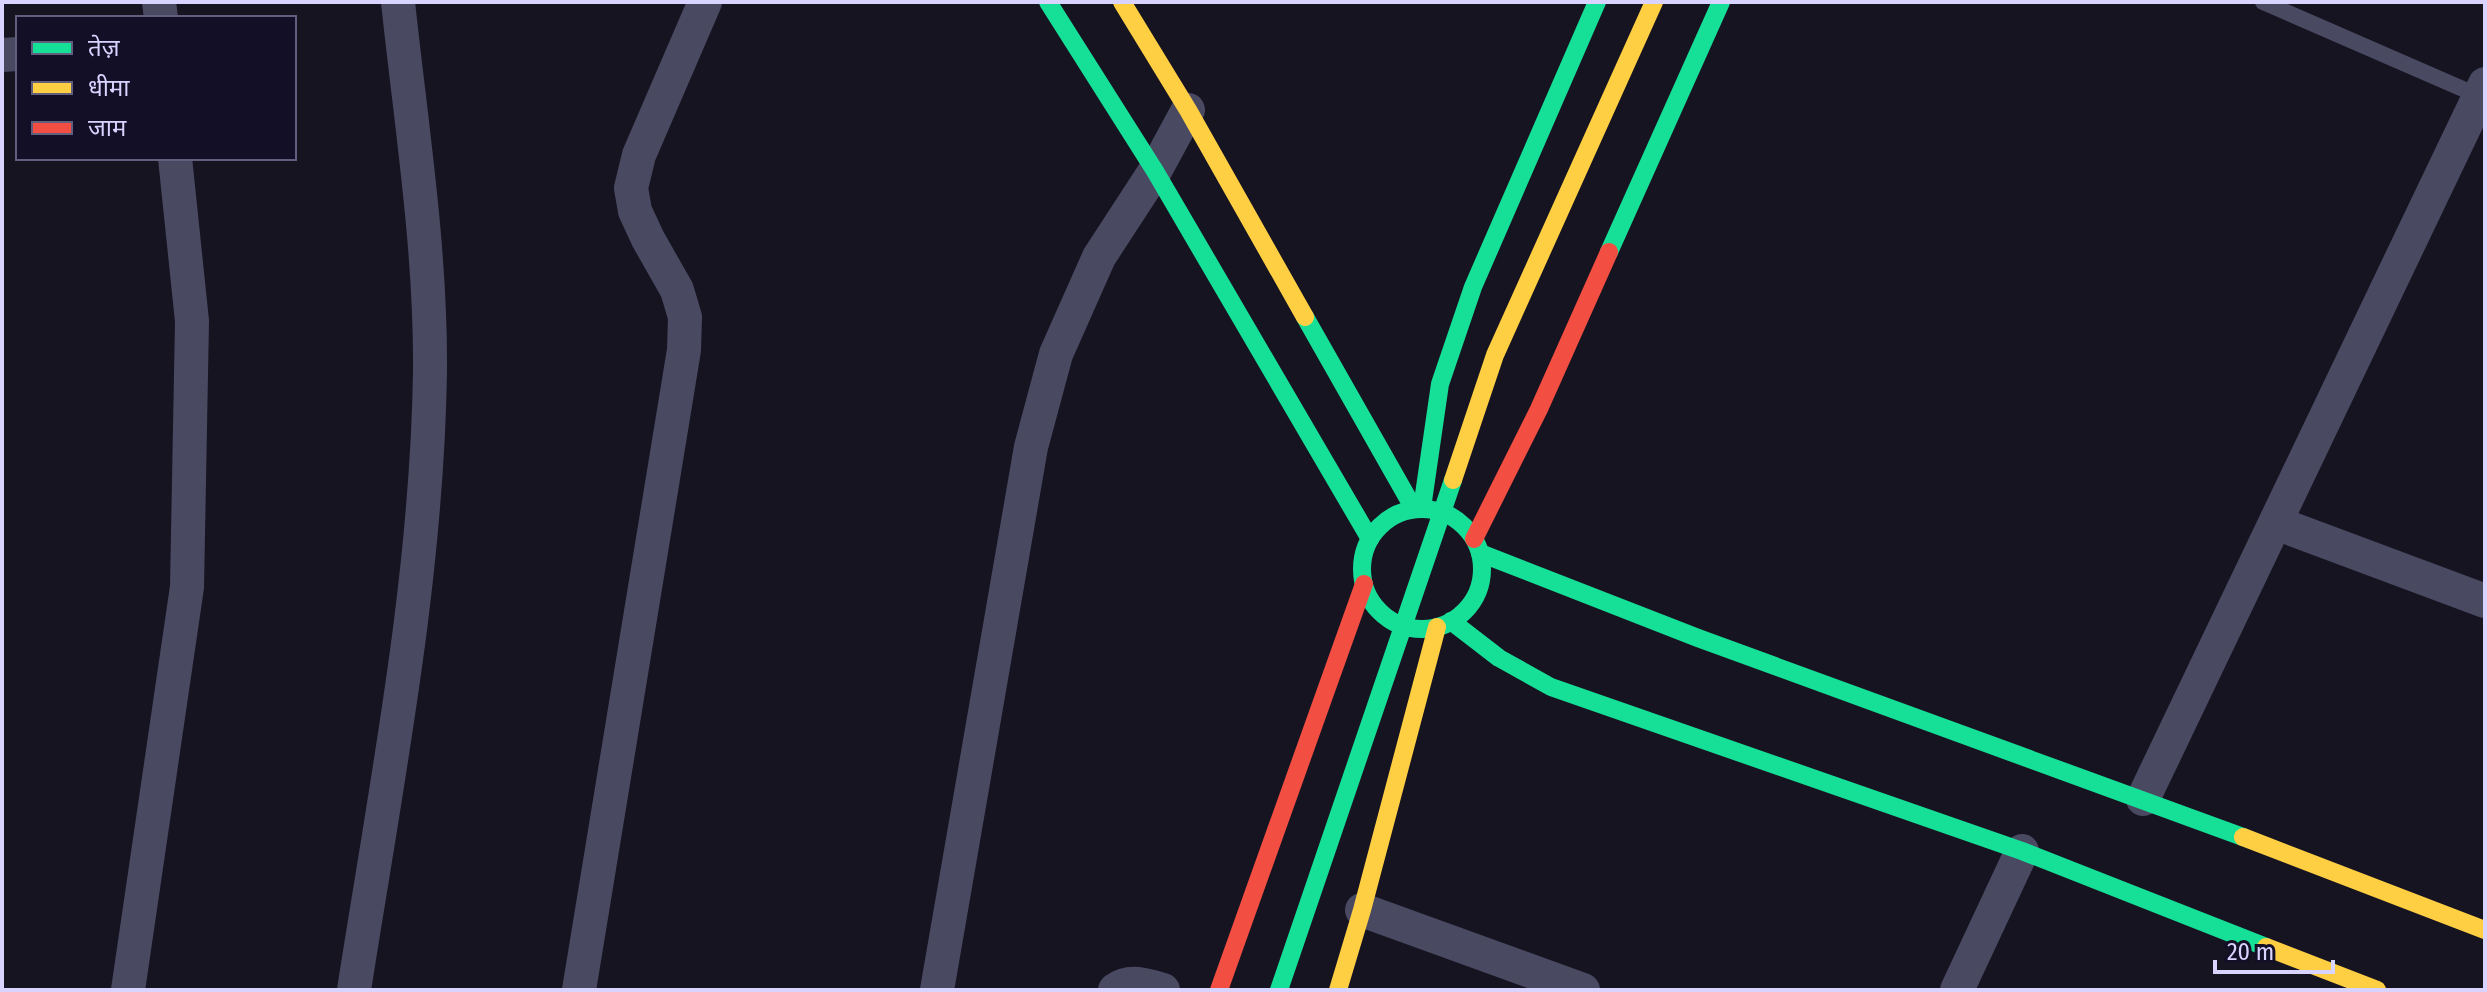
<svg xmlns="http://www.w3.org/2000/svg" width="2487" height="992" font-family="'Fira Sans Condensed','Noto Sans Devanagari',sans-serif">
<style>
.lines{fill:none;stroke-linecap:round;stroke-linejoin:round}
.lane{stroke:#4a4962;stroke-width:16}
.street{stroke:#4a4962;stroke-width:34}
.fast{stroke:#16e098;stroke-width:18}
.slow{stroke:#ffcf43;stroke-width:18}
.jam{stroke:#f24e42;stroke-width:18}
.fast-bridge{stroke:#16e098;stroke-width:18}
.slow-bridge{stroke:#ffcf43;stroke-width:18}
</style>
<rect width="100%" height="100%" fill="#161421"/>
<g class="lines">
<polyline class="lane" points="2263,2 2479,96"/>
<g class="street">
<polyline points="159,2 161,18"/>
<polyline points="2,55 18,54"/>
<polyline points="2276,523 2485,601"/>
<polyline points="2143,799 2485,84"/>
<polyline points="1362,910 1583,990"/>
<polyline points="128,990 187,587 192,321 175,158"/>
<path d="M354 990C386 785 427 579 430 371 431 248 411 124 398 2"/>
<polyline points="579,990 684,350 685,317 677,290 648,239 635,211 631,188 639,155 705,2"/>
<polyline points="937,990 1031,447 1056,354 1099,257 1155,171 1188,110"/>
<path d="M1115 990C1130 979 1147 985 1163 990"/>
<polyline points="1957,990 2022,851"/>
</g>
<g class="fast">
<polyline points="1048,2 1155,171 1370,539"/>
<polyline points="1609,252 1721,2"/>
<polyline points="1305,317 1414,509"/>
<polyline points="1422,508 1440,384 1473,287 1597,2"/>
<circle cx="1422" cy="569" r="60"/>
<polyline points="1480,553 1698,638 2243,837"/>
<polyline points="1451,621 1499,658 1551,687 2022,851 2266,947"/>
</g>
<g class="slow">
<polyline points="1122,2 1188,110 1305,317"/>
<polyline points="2243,837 2485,930"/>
<polyline points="2266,947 2377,990"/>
<polyline points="1338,990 1362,910 1437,627"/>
</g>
<g class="jam">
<polyline points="1474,539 1539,409 1609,252"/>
<polyline points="1219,990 1364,584"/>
</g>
<polyline class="fast-bridge" points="1279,990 1453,480"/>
<polyline class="slow-bridge" points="1453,480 1495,355 1654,2"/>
</g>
<rect width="2487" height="992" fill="none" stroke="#d9d4ff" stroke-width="8"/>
<rect x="16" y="16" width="280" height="144" fill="#130f26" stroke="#625e7d" stroke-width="2"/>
<rect x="32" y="42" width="40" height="12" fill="#16e098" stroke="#625e7d" stroke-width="2"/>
<text x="88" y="56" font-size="24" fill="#d9d4ff">तेज़</text>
<rect x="32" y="82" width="40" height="12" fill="#ffcf43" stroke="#625e7d" stroke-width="2"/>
<text x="88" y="96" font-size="24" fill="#d9d4ff">धीमा</text>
<rect x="32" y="122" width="40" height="12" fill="#f24e42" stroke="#625e7d" stroke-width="2"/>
<text x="88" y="136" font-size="24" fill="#d9d4ff">जाम</text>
<path d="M2215 960v12h118v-12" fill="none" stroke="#d9d4ff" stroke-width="4"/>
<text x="2227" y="960" font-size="24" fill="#d9d4ff" stroke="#130f26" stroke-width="6" paint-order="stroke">20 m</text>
</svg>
